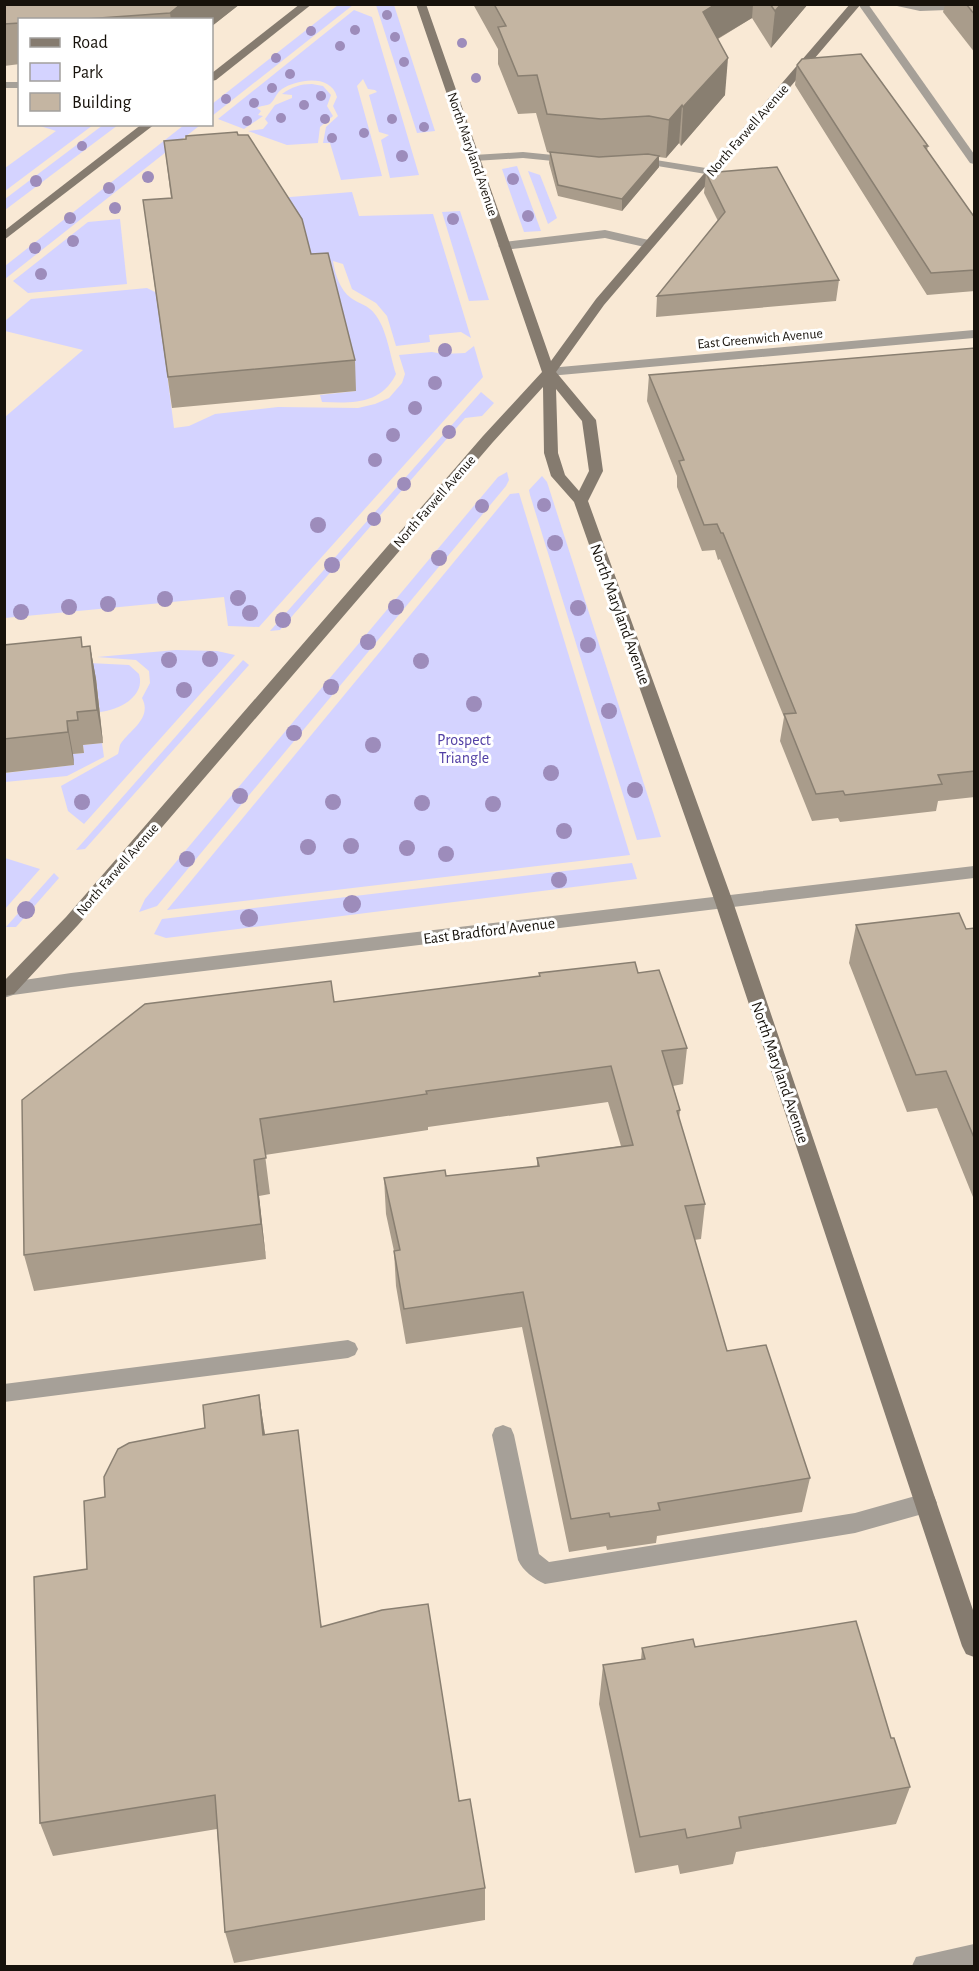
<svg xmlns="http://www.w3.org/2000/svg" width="979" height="1971" font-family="'Alegreya Sans',sans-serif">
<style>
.green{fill:#d4d3ff}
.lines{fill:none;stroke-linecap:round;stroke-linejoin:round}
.lane{fill:#a6a098;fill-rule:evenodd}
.street{fill:#a6a098;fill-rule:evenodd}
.secondary{fill:#857b6f;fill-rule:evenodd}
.tree{fill:#9d8cbb}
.wall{fill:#a99c8b}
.shaded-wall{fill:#897f71}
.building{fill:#c4b5a2;stroke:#897f71;stroke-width:1.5}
.labels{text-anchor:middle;stroke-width:6;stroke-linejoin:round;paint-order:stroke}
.far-street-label{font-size:14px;fill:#17120b;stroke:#fff}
.street-label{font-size:16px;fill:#17120b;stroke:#fff}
.park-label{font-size:16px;fill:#5240a5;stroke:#fff}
</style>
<rect width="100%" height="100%" fill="#f9e9d5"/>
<g class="green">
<polygon points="338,5 353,5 212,116 212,104"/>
<polygon points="376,5 394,5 435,131 417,133"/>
<path d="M354 10 372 17 419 175 390 178 381 140 389 135 379 132 369 95 377 92 375 90 368 89 363 79 357 86 382 176 341 180 330 143H323L326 127 338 116 333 106 337 97C331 74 298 79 282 89 276 93 275 100 270 104 267 106 261 105 257 108L261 111 258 115 263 116 244 129 218 119Z"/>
<path d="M312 84 323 86 331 95 327 106 333 116 320 127 318 143 287 145 248 131 263 129 268 123 265 119 275 105 292 98V95L282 94C292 87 300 84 312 84Z"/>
<polygon points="37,125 93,125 5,191 5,168 56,131"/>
<polygon points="103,125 118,125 5,210 5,199"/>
<polygon points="184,125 199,126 5,279 5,266"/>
<polygon points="517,166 541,231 524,232 502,169"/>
<polygon points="528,171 540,175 557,218 548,224"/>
<path d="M352 192 359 216 433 214 471 338 461 332 429 335 430 342 396 346 387 316 376 303 352 289 343 264 333 261C335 274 340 290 351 298 359 304 368 305 374 313 387 328 390 356 396 374 381 405 352 403 322 402L320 395 356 391 278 198Z"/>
<polygon points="460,211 489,300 469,301 442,212"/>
<polygon points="120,219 127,284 28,293 13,281 88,222"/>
<polygon points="147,288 157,293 174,428 189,426 215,414 278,407 358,408 375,404 389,398 402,383 405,374 399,355 432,352 443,354 465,353 474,346 483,377 259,627 228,626 224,597 5,618 5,417 83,350 5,331 5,321 31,299"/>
<polygon points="481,392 494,403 482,416 465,418 280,630 270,631"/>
<polygon points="507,472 509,480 506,486 157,906 139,912 145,899 498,477"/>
<polygon points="542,476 547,482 661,837 637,840 530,495 529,490"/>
<polygon points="519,493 630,855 167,910 510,494"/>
<path d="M176 650 217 651 235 655 84 824 68 811 61 786 118 754C119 751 119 748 120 745 128 731 153 719 142 698L150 683 149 671 136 660 97 657Z"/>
<polygon points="243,660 249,665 85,849 76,850"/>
<path d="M89 663 129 665 139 674C146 697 118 710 100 712L96 679Z"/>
<polygon points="102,743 104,757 67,776 5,782 4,762 6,773 73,765 73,754 84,753 83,745"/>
<polygon points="5,858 40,869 5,909 4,858"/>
<polygon points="632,863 637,879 166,938 154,934 162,919"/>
<polygon points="54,873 59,878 16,927 6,927"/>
</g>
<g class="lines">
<g class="lane">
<rect x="4" y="82" width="16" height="6"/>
<polygon points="523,152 573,157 579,160 573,163 523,158 474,161 468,158 474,155"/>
<polygon points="637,157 712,169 718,172 712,175 633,162 631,160"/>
<polygon points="605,230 653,241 655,244 649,248 605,238 504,250 498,246 504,242"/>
<polygon points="348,1340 355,1343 358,1349 355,1355 348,1358 4,1402 4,1384"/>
<path d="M503 1425 511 1428 514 1435 539 1554 549 1562 855 1513 926 1493 934 1496 937 1503 934 1510 926 1513 855 1533 545 1584C534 1579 523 1571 518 1560L492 1435 495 1428Z"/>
</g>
<g class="street">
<polygon points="858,4 868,4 974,154 974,164 970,163"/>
<polygon points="888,4 974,4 974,9 920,11"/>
<polygon points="974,330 974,338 549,376 542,372 549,368"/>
<polygon points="974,866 974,878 71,987 13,995 4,998 4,983 71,973"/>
<polygon points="974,1944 974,1966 912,1966 916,1957"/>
</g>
<g class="secondary">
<polygon points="300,4 312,4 216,80 212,81 212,73"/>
<path d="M416 4H426L551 361 596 299 850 4H861L604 305 556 372 596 420 603 471 588 501 733 902 974 1613V1657L966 1654 962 1646 715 902 574 502 551 476 544 453 543 387 493 442 78 925 14 994 4 996V981L66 917 483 436 542 372ZM556 389 582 421 589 471 579 491 565 475 558 453Z"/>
<polygon points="142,124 155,124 4,240 4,231"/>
</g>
</g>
<g class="tree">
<circle cx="387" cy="15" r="5"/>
<circle cx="355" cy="30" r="5"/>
<circle cx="311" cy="31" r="5"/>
<circle cx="395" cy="37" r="5"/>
<circle cx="462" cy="43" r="5"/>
<circle cx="340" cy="46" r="5"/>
<circle cx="276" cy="58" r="5"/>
<circle cx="404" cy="62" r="5"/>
<circle cx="290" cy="74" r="5"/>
<circle cx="476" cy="78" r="5"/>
<circle cx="272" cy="88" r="5"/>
<circle cx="321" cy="96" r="5"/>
<circle cx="226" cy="99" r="5"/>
<circle cx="254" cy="103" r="5"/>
<circle cx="304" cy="105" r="5"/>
<circle cx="281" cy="118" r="5"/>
<circle cx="325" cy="119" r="5"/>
<circle cx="392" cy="119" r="5"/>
<circle cx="247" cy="121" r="5"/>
<circle cx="424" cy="127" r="5"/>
<circle cx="364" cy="133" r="5"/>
<circle cx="332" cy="138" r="5"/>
<circle cx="82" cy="146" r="5"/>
<circle cx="402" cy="156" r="6"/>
<circle cx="148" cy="177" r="6"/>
<circle cx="513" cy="179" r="6"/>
<circle cx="36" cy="181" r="6"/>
<circle cx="109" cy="188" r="6"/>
<circle cx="115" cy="208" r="6"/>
<circle cx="528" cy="216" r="6"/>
<circle cx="70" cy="218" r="6"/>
<circle cx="453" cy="219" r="6"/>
<circle cx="73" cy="241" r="6"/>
<circle cx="35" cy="248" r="6"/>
<circle cx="41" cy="274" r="6"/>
<circle cx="445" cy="350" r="7"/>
<circle cx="435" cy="383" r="7"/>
<circle cx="415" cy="408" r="7"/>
<circle cx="449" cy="432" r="7"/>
<circle cx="393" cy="435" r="7"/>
<circle cx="375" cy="460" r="7"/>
<circle cx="404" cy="484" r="7"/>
<circle cx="544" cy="505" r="7"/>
<circle cx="482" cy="506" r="7"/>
<circle cx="374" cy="519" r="7"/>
<circle cx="318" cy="525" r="8"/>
<circle cx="555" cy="543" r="8"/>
<circle cx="439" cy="558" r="8"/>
<circle cx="332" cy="565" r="8"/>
<circle cx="238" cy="598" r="8"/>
<circle cx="165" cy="599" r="8"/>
<circle cx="108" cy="604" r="8"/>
<circle cx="69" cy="607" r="8"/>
<circle cx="396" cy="607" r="8"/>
<circle cx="578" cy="608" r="8"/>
<circle cx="21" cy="612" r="8"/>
<circle cx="250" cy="613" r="8"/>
<circle cx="283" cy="620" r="8"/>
<circle cx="368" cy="642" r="8"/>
<circle cx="588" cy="645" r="8"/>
<circle cx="210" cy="659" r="8"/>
<circle cx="169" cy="660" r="8"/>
<circle cx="421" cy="661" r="8"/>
<circle cx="331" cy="687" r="8"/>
<circle cx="184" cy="690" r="8"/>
<circle cx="474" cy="704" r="8"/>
<circle cx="609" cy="711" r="8"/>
<circle cx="294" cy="733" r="8"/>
<circle cx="373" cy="745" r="8"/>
<circle cx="551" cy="773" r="8"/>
<circle cx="635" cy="790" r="8"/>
<circle cx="240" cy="796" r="8"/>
<circle cx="82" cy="802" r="8"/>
<circle cx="333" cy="802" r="8"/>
<circle cx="422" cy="803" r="8"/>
<circle cx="493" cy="804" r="8"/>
<circle cx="564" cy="831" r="8"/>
<circle cx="351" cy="846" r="8"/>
<circle cx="308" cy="847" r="8"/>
<circle cx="407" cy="848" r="8"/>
<circle cx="446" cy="854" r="8"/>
<circle cx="187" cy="859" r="8"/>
<circle cx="559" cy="880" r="8"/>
<circle cx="352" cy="904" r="9"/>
<circle cx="26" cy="910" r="9"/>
<circle cx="249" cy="918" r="9"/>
</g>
<g class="wall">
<polygon points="4,4 240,4 212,26 212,20 20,20 20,64 4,66"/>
<polygon points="473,4 808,4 771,48 752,18 718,39 725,95 681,146 679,143 666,158 659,157 659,167 622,211 558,196 549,163 550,153 547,152 536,113 518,114 498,64 498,49"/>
<polygon points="945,4 975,4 975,53 943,12"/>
<polygon points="797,65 928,146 927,150 975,218 975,291 927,295 795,85"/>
<polygon points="238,135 311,254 355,360 356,391 172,408 147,231 171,198 164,141"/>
<polygon points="706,173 839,280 836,301 656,317 657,296 718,221 704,193"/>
<polygon points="975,348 975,797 938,801 936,811 840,822 838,818 812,821 780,741 784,717 720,559 718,560 715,550 702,551 677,487 677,476 647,401 649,375"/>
<polygon points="4,645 83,647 90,646 96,679 103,743 83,745 84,753 73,754 74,765 4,773"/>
<polygon points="856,925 966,929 975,928 975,1202 937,1108 907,1112 849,963"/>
<polygon points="539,973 638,973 687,1048 683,1084 673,1086 680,1110 679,1119 705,1204 701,1239 694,1240 727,1351 810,1478 802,1512 657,1536 656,1543 607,1550 606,1546 569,1552 522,1327 406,1344 396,1286 394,1251 386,1214 384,1178 446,1176 537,1166 537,1158 621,1146 608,1102 428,1127 428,1130 265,1155 270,1194 259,1196 266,1259 34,1291 24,1255 334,1002 539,977"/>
<polygon points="259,1395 265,1435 322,1627 459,1801 485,1888 485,1920 234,1963 225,1932 217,1829 53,1856 40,1823 87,1569 105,1497 205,1428"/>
<polygon points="695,1647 891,1738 910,1787 896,1824 736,1852 733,1864 680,1874 678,1865 635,1873 599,1704 603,1665 641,1660 642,1648"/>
</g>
<g class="shaded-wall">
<polygon points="181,4 240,4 212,26 212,20 171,20 170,13"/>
<polygon points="716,4 753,4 752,18 700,49 703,12"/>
<polygon points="781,4 808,4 771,48 775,11"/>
<polygon points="728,58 725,95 681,146 683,107"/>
<polygon points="682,105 679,143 666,158 669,120"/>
<polygon points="659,156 659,167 622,211 622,199"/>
<polygon points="90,646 96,679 103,743 97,710"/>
<polygon points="67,721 73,754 74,765 68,732"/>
<polygon points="254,1160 259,1196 266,1259 261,1224"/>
<polygon points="259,1395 265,1435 263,1435"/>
</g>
<g class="building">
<polygon points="4,4 181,4 170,13 71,20 20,20 20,23 4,24"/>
<polygon points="494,4 716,4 703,12 728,58 683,107 682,105 669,120 649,116 601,119 547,114 537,75 518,76 498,27 506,26"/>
<polygon points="770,4 781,4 775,11"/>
<polygon points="966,4 975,4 975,15"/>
<polygon points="861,54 928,146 924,146 975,218 975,270 931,273 797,65 802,59"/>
<polygon points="237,132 238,135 248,135 302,219 311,254 328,253 355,360 168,377 143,200 172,198 164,141 186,139 186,136"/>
<polygon points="550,152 599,157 648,154 659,156 622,199 558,185"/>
<polygon points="777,167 839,280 657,296 725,212 706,173"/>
<polygon points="975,348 975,771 938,775 942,784 845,795 843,791 816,794 784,714 796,713 723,533 721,533 717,524 704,525 679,461 684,460 649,375"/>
<polygon points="81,637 82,647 90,646 97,710 77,712 78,720 67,721 68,732 4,739 4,645"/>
<polygon points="959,913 966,929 975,928 975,1140 946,1071 916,1075 856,925"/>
<polygon points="635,962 638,973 659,970 687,1048 662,1051 680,1110 677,1111 705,1204 685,1206 727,1351 766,1345 810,1478 658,1503 660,1510 610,1517 609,1513 571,1519 523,1292 404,1309 394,1251 400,1250 384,1178 445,1170 446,1176 539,1166 537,1158 633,1145 611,1066 426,1091 427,1094 260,1119 266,1158 254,1160 261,1224 24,1255 22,1100 145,1004 331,981 334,1002 540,976 539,973"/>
<polygon points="259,1395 263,1435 298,1430 321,1627 382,1610 428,1604 459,1801 470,1799 485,1888 225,1932 215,1795 40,1823 34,1577 87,1569 84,1501 105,1497 104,1477 118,1449 129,1443 205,1428 203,1405"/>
<polygon points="856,1621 891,1738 894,1738 910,1787 739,1817 741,1828 687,1838 685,1829 640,1837 603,1665 645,1659 642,1648 693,1639 695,1647"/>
</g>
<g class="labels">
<g class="far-street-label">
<text transform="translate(747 130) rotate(-49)" y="5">North Farwell Avenue</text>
<text transform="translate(473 154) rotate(71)" y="5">North Maryland Avenue</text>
<text transform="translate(760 338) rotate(-5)" y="5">East Greenwich Avenue</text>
<text transform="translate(434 501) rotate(-49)" y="5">North Farwell Avenue</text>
<text transform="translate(117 869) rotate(-49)" y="5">North Farwell Avenue</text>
</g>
<g class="street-label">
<text transform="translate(621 614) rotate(70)" y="6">North Maryland Avenue</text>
<text transform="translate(489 930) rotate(-7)" y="6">East Bradford Avenue</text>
<text transform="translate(781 1072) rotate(71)" y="6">North Maryland Avenue</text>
</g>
<g class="park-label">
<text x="464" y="745">Prospect<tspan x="464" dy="18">Triangle</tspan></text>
</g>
</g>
<rect width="979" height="1971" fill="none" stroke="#17120b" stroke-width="12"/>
<rect x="18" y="18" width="195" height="108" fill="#ffffff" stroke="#a2a09d" stroke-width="1.5"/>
<rect x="30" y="38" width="30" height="9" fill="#857b6f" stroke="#a2a09d" stroke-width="1.5"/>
<text x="72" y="48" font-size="18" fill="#17120b">Road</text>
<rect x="30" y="63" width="30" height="18" fill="#d4d3ff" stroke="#a2a09d" stroke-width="1.5"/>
<text x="72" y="78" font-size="18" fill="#17120b">Park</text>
<rect x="30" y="93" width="30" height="18" fill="#c4b5a2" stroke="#a2a09d" stroke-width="1.5"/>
<text x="72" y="108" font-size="18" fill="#17120b">Building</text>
</svg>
